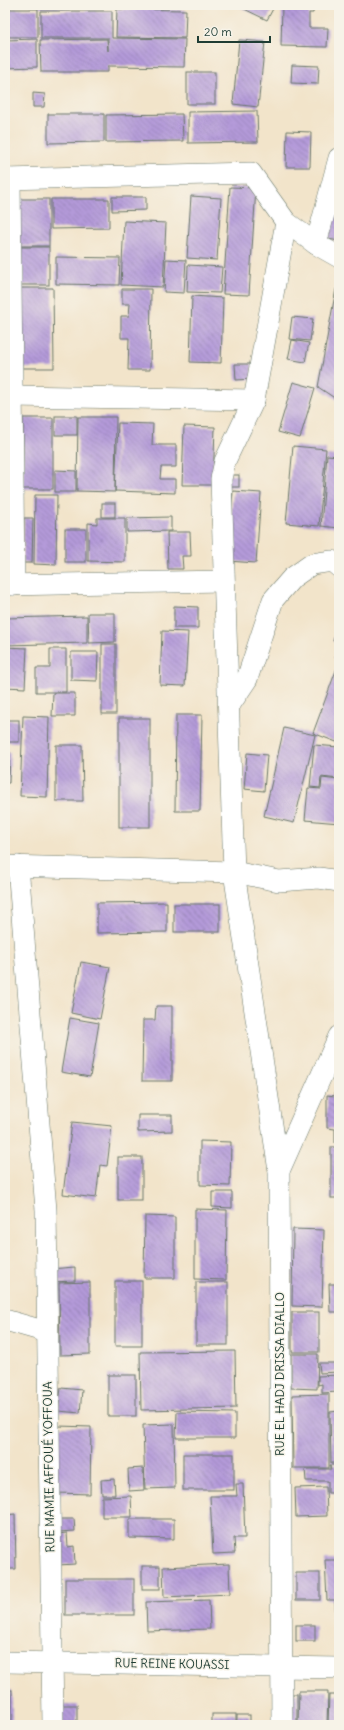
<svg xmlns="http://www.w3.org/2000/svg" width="344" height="1730" font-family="Delius,sans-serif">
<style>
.building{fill:url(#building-back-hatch)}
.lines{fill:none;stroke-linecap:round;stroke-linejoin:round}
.minor-casing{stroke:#697768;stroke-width:22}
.minor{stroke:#fff;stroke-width:21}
.labels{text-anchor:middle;stroke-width:3;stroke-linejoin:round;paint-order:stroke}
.street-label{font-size:12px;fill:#1f3d34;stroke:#f7f3e8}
</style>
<defs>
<pattern id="building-back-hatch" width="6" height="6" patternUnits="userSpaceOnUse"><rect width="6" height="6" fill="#b49ad9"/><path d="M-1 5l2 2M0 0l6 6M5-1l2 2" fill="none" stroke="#927fb1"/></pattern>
</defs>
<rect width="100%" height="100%" fill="#f7f3e8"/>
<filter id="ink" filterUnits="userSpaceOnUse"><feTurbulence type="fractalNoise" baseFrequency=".025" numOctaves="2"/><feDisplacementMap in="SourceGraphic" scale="8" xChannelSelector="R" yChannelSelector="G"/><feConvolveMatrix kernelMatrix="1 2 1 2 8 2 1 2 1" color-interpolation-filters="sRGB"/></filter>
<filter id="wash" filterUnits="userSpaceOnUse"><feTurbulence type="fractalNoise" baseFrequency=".012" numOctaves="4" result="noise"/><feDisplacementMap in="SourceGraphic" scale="16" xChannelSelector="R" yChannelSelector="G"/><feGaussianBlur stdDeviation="0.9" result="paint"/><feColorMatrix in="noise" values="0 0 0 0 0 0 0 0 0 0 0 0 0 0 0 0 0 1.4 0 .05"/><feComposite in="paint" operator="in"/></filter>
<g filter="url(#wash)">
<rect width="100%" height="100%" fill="#f2e4ca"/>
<g id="blocks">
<g class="building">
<rect x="39" y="5" width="30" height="3"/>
<polygon points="236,5 275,5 267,20"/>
<polygon points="282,5 314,5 313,13 309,13 309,28 328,28 327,47 281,46"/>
<rect x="5" y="9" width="33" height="28"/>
<polygon points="117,9 186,10 185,38 116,37"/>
<polygon points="41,11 112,11 112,38 185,39 184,67 108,66 108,72 41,72 40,40 107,39 108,51 108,38 41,38"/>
<polygon points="37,39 37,67 5,68 5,40"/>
<polygon points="239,40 265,42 258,107 233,104"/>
<polygon points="292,65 319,66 318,84 291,83"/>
<rect x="187" y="72" width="28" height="32"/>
<polygon points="33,93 45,94 44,107 33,107"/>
<polygon points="257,111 258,142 188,143 188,112"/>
<polygon points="48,114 104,114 104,142 48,143"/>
<polygon points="182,114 183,141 106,142 106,115"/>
<polygon points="287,131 311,132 310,167 286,167"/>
<polygon points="339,182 339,241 328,239"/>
<polygon points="230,187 256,188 249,295 223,294"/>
<polygon points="191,196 221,198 217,260 187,258"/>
<polygon points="112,197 146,197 146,210 112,211"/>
<rect x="19" y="199" width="30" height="47"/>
<polygon points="51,199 109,199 109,228 51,229"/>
<polygon points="124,221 166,223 163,287 121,285"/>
<rect x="19" y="247" width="30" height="38"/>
<polygon points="56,257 120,258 119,285 56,284"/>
<polygon points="166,259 186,260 184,293 164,292"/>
<polygon points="188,265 222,267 220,293 187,292"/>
<polygon points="21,288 53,288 54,368 22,368"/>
<polygon points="122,289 151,289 150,370 128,370 129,338 121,338 121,316 129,316 130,304 122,304"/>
<polygon points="336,289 339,290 339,401 318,387"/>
<polygon points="192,296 223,298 221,363 190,362"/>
<polygon points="292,317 313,319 310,341 289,339"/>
<polygon points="292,340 309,343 305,362 288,359"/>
<polygon points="235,364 252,364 252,379 236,380"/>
<polygon points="293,382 315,388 300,438 278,432"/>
<rect x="55" y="416" width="22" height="19"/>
<polygon points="78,417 116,417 115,492 77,491"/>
<rect x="23" y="418" width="30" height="71"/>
<polygon points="118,423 153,424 152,445 176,445 176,467 161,467 160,479 175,479 175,493 115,491"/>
<polygon points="184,426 215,427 213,485 182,485"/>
<polygon points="293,446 326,449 319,526 286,523"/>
<polygon points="327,455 339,456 339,528 321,526"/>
<polygon points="55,470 76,471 76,492 55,492"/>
<rect x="227" y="475" width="12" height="12"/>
<polygon points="233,491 261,493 256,563 228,561"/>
<polygon points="35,495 57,495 56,565 34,564"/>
<rect x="102" y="503" width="13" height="14"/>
<polygon points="171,517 171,531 127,532 127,518"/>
<polygon points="24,518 33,518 32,563 23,563"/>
<polygon points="97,518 125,518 125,562 88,561 88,523 97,524"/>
<rect x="65" y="529" width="21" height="33"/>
<polygon points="167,532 190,532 191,556 182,556 183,569 168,569"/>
<polygon points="174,606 198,607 198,628 174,628"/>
<polygon points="88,613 115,613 115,642 89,643"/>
<polygon points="87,616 87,643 5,645 5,618"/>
<polygon points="339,623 339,643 333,641"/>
<polygon points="162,631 188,632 185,686 160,685"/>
<rect x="102" y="644" width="14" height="70"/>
<polygon points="339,645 339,660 335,658"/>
<polygon points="5,647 27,648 25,688 5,687"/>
<polygon points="50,649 66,649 66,692 36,692 36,668 50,668"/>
<polygon points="71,652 98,652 97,681 71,680"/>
<polygon points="338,665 339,666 339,743 313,733"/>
<polygon points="53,693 75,693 75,716 52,716"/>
<polygon points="176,715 202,715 200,811 175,811"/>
<polygon points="23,716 49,717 47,797 20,796"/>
<rect x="119" y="718" width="31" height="109"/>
<rect x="5" y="720" width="14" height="22"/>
<polygon points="284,728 315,735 294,823 264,816"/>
<polygon points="56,745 82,745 83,801 56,801"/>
<polygon points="314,745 339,747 339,779 321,777 320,788 310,787"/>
<polygon points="5,752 10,752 9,783 5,783"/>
<polygon points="247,753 267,755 264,791 244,789"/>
<polygon points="322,778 339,780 339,823 305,820 308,788 321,789"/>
<polygon points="167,902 167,932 97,933 97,903"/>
<rect x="174" y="904" width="46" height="28"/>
<polygon points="81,962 110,967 100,1019 71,1013"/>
<polygon points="156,1006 172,1006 172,1081 142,1081 143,1020 155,1020"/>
<polygon points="70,1018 99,1023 90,1077 61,1072"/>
<polygon points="335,1084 339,1084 339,1143 335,1143 335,1129 327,1128 327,1095 335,1096"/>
<polygon points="138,1115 172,1115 172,1131 138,1132"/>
<polygon points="72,1122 112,1126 107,1166 100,1165 96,1198 63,1194"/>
<polygon points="200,1141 231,1142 230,1186 200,1185"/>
<rect x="331" y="1147" width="8" height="51"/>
<rect x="118" y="1157" width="24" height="43"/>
<polygon points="212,1192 232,1192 232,1208 212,1207"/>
<polygon points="195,1209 227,1210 226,1280 195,1279"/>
<polygon points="145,1216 175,1217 175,1278 144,1278"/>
<polygon points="293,1229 324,1230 322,1307 292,1306"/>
<polygon points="75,1267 75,1281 51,1282 50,1269"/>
<rect x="115" y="1281" width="27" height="65"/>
<polygon points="90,1282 90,1354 60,1355 59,1283"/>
<rect x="196" y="1282" width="32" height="63"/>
<polygon points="329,1284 339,1284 339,1312 330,1312"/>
<rect x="292" y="1312" width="27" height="40"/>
<polygon points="235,1351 236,1408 141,1410 140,1352"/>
<polygon points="291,1354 318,1354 317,1389 291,1388"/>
<polygon points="319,1363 337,1363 338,1372 320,1373"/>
<rect x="108" y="1375" width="28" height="41"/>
<polygon points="338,1375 338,1392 322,1393 322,1384 318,1385 318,1376"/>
<polygon points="61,1388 82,1390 80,1413 58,1411"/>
<polygon points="329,1394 329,1468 293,1468 292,1395"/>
<polygon points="339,1411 339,1463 331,1463 330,1412"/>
<polygon points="177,1412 235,1413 235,1438 176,1438"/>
<polygon points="174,1424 175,1488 145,1489 143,1425"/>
<polygon points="58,1426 91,1427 90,1494 56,1493"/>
<rect x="183" y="1454" width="51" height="36"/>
<polygon points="330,1465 339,1465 339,1493 328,1493 328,1481 306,1481 305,1469 331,1469"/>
<polygon points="143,1468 144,1490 129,1491 128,1469"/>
<polygon points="114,1479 115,1495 102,1495 101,1480"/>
<polygon points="236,1484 243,1484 245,1538 234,1538 235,1553 213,1554 210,1496 237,1496"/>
<polygon points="326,1487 327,1516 296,1517 295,1488"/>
<polygon points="131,1496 132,1517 102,1517 102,1497"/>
<polygon points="15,1514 16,1569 5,1569 5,1515"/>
<polygon points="58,1519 74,1519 75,1531 58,1532"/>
<polygon points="129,1519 174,1519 174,1539 129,1538"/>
<polygon points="67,1533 68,1547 74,1546 75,1564 58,1565 57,1534"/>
<polygon points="325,1560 339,1560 339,1600 327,1600"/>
<polygon points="229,1564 230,1594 164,1597 163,1567"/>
<rect x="142" y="1566" width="18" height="23"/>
<rect x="296" y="1573" width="24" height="27"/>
<rect x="65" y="1579" width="69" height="36"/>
<polygon points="209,1600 210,1629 147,1631 146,1602"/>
<polygon points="339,1601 339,1630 336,1630 335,1602"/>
<rect x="296" y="1625" width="19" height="16"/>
<rect x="5" y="1690" width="7" height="35"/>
<polygon points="299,1691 328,1691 327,1724 298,1724"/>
<rect x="284" y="1694" width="13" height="31"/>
<polygon points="329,1695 339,1695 339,1725 328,1725"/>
<rect x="56" y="1705" width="21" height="20"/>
<rect x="212" y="1714" width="24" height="11"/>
<rect x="237" y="1715" width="13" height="10"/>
</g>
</g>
</g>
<g filter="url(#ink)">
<use href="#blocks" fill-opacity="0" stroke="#697768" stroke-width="1"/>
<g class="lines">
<defs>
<g id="minor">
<polyline points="5,179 251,173 286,222 316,244 339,257"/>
<polyline points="10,179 14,585"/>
<polyline points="316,244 339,158"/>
<polyline points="12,396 254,400"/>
<polyline points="5,585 224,581"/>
<polyline points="229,706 247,679 273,600 292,578 312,564 332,561 339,567"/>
<polyline points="5,866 234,872 279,881 319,878 339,881"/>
<polyline points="18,866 46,1210 53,1725"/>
<polyline points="279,1171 234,872 221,479 225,461 254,400 286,222"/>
<polyline points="5,1320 47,1332"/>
<polyline points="5,1662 339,1668"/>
<polyline points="282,1725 279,1171 339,1036"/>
</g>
</defs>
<use href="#minor" class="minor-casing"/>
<use href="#minor" class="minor"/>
</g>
</g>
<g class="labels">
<g class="street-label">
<text transform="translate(280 1374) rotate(-90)" y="4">RUE EL HADJ DRISSA DIALLO</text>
<text transform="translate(49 1467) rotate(-91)" y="4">RUE MAMIE AFFOUÉ YOFFOUA</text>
<text transform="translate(172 1664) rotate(1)" y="4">RUE REINE KOUASSI</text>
</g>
</g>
<rect width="344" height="1730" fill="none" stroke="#f7f3e8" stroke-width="20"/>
<path d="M198 36v6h72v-6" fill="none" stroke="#1f3d34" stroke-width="2"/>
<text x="204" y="36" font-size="12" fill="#1f3d34" stroke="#f7f3e8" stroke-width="3" paint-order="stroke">20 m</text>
</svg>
